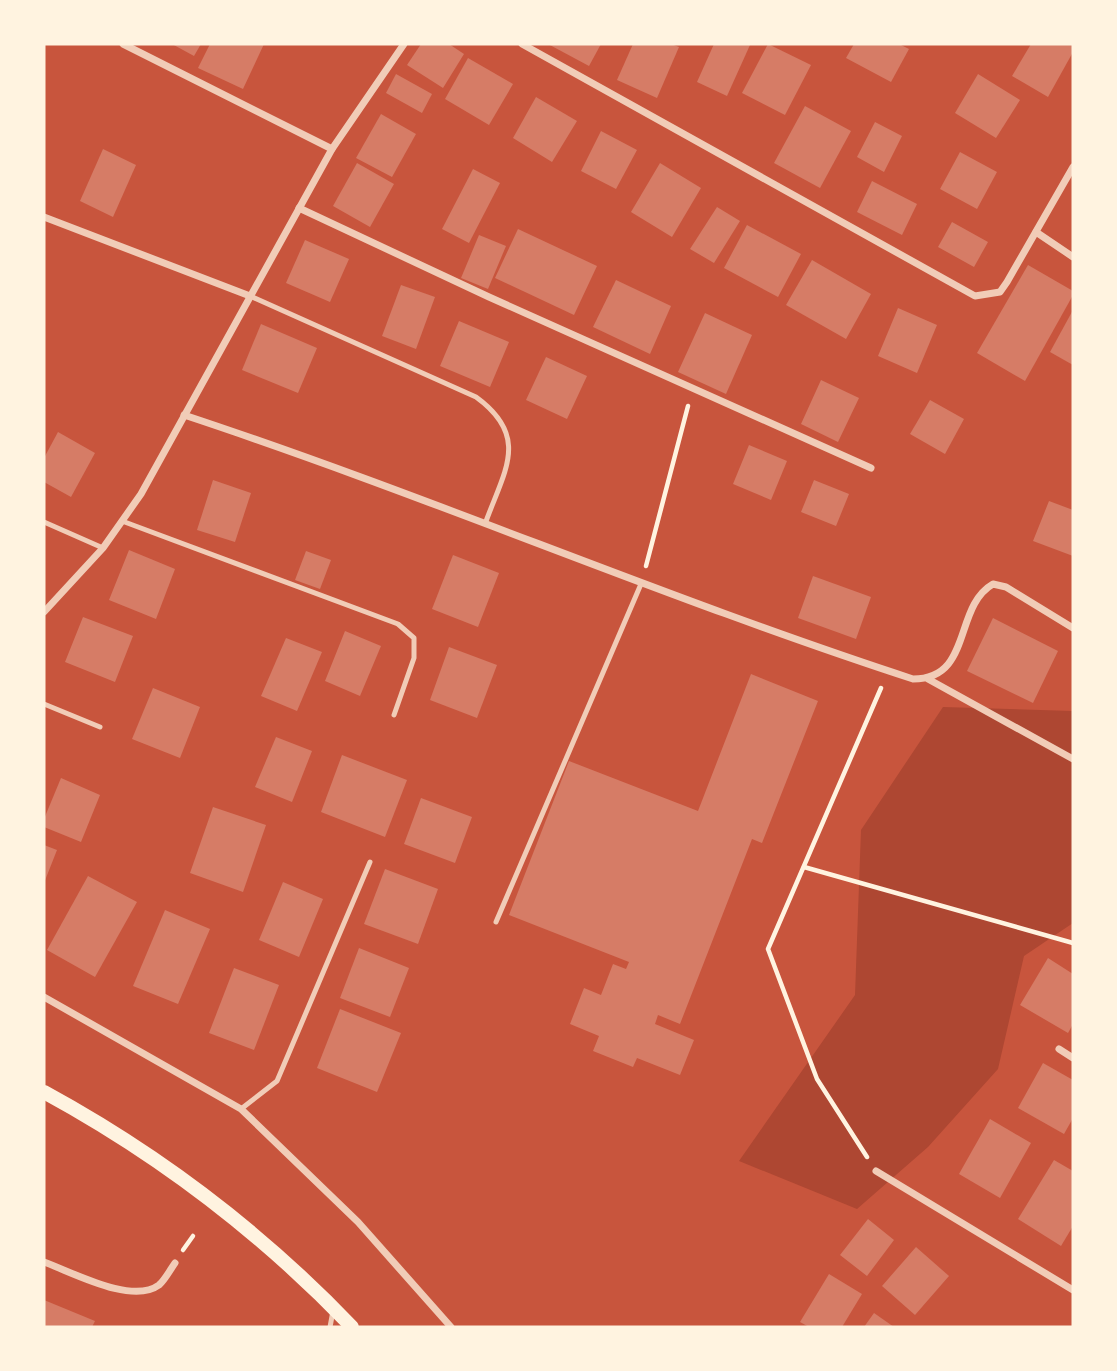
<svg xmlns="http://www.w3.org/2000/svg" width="1117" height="1371" font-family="'Sofia Sans Condensed',sans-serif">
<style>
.green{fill:#ae4732}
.building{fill:#d67c66}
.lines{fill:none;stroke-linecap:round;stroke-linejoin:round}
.path{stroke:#fff3e0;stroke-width:4.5}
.service{stroke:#f1ccb7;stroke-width:5}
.minor{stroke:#f1ccb7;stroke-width:7}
.secondary{stroke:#fff3e0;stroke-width:14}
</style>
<rect width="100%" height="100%" fill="#c8553d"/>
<polygon class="green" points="943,707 1073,711 1073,923 1024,956 998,1069 928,1147 857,1209 739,1161 855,995 861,830"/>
<g class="building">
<polygon points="172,44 201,44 194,56"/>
<polygon points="210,44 264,44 243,89 198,68"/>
<polygon points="421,44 449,44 464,54 443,88 407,65"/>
<polygon points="548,44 601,44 589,66"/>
<polygon points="633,44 671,44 679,47 657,98 617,80"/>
<polygon points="714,44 750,45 727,96 697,82"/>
<polygon points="768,44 811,65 785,115 742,93"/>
<polygon points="854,44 899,44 909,49 891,82 846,58"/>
<polygon points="1031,44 1073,45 1073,52 1048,97 1012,76"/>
<polygon points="468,58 513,84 489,125 445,99"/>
<polygon points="396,74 432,94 422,113 386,93"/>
<polygon points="978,74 1020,100 996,138 955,113"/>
<polygon points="536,97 577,121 552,162 513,138"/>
<polygon points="805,106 851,131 820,188 774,163"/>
<polygon points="381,114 416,134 392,177 356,158"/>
<polygon points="875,122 902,136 884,172 857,157"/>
<polygon points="601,131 637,150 616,189 581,171"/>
<polygon points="103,149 136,165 113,217 80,201"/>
<polygon points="960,152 997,172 977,209 940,189"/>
<polygon points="357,163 394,184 370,227 333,206"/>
<polygon points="660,163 701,188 672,237 631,212"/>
<polygon points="473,169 500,183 469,243 442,229"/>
<polygon points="872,181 917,204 902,235 857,212"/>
<polygon points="717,207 740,221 714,263 690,249"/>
<polygon points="952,222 988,242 974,267 938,247"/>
<polygon points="747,225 801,254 778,297 724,268"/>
<polygon points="518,229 597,266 574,315 495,278"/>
<polygon points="479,235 506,246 488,289 461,278"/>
<polygon points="305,240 349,259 330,302 286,283"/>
<polygon points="812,260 871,294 846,339 786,305"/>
<polygon points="1028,265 1073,291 1073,295 1025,381 977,353"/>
<polygon points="616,280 671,306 650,354 593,327"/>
<polygon points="401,285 435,297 416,349 382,336"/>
<polygon points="898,308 937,325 917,373 878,356"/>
<polygon points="1073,310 1073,365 1050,352"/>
<polygon points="705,313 752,335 726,394 678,372"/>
<polygon points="459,321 509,342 490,387 440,366"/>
<polygon points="261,324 317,348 298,393 242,370"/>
<polygon points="546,357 587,376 567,419 526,400"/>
<polygon points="821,380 859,398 838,442 801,424"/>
<polygon points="930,400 964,419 945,454 910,434"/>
<polygon points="58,432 95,453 71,497 44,482 44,458"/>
<polygon points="749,445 787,461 771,500 733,484"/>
<polygon points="213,480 251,493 235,542 197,530"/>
<polygon points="814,480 849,494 836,526 801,512"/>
<polygon points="1049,501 1073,510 1073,556 1033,541"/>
<polygon points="129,550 175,569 156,619 109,600"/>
<polygon points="306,551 331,560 320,589 295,580"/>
<polygon points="453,555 499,573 478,627 432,609"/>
<polygon points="813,576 871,597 856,639 798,618"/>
<polygon points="83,617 133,636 115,682 65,662"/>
<polygon points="993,618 1058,651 1033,703 967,671"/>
<polygon points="345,631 381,646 360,696 325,681"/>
<polygon points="286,638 322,652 297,711 261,696"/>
<polygon points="449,647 497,665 477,718 430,700"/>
<polygon points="751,674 818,701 762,843 752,839 680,1024 658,1015 655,1024 694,1040 680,1075 637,1058 633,1067 593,1051 599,1036 570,1024 584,988 601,995 613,964 626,969 629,962 509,915 569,761 698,811"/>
<polygon points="153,688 200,707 180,758 132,739"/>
<polygon points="276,737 312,751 292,802 255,787"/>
<polygon points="342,755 407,780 385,837 321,812"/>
<polygon points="61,778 100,795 81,842 44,827 44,819"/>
<polygon points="421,798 472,817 455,863 404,844"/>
<polygon points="213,807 266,825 243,892 190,873"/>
<polygon points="44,845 57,850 44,883"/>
<polygon points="385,869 438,889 418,944 364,924"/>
<polygon points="88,876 137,902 95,977 47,950"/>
<polygon points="283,882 323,899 299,957 259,940"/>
<polygon points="165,910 210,929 178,1004 133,986"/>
<polygon points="359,948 409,968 390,1017 340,998"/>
<polygon points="1048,958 1073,974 1073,1024 1068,1033 1020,1005"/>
<polygon points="234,968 279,985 254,1050 209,1033"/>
<polygon points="340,1009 401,1033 377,1092 317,1068"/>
<polygon points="1043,1063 1073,1080 1073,1118 1064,1134 1018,1108"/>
<polygon points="990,1119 1031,1143 1000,1198 959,1174"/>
<polygon points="1054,1160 1073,1171 1073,1226 1061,1246 1018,1219"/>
<polygon points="868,1219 894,1240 867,1276 840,1255"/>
<polygon points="916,1247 949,1276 915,1315 882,1286"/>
<polygon points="829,1274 862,1294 842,1327 809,1327 800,1322"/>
<polygon points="44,1300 95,1321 92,1327 44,1327"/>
<polygon points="874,1313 894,1327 864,1327"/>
</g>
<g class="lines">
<g class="path">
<polyline points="646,566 688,406"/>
<polyline points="804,867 1073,943"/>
<polyline points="867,1157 817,1079 768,949 881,688"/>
<polyline points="183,1250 193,1236"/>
</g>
<g class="service">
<path d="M250 296 476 397C531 437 504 471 485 524"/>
<polyline points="122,521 398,624 414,638 414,658 394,715"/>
<polyline points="44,522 103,548"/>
<polyline points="44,704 100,727"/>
<polyline points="496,922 641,584"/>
<polyline points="241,1109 277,1081 370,862"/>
<polyline points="330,1327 333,1311"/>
</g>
<g class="minor">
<polyline points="123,44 332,149"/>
<polyline points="522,44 975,296 1000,292 1007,282 1073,167"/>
<polyline points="299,208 489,297 871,468"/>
<polyline points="44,217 250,296"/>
<polyline points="1036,232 1073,257"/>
<path d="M184 415C429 496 667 599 913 679 973 679 953 607 993 584L1006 587 1073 628"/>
<polyline points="44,612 103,548 141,494 332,149 404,44"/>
<polyline points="928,679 1073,759"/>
<polyline points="44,997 241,1109 358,1222 451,1327"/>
<polyline points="1059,1049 1073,1058"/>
<polyline points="876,1171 1073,1290"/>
<path d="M44 1262C72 1272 132 1305 159 1285 165 1280 170 1270 175 1263"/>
</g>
<path class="secondary" d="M44 1092C158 1154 262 1233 352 1327"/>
</g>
<rect width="1117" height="1371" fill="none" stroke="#fff3e0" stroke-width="91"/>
</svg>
